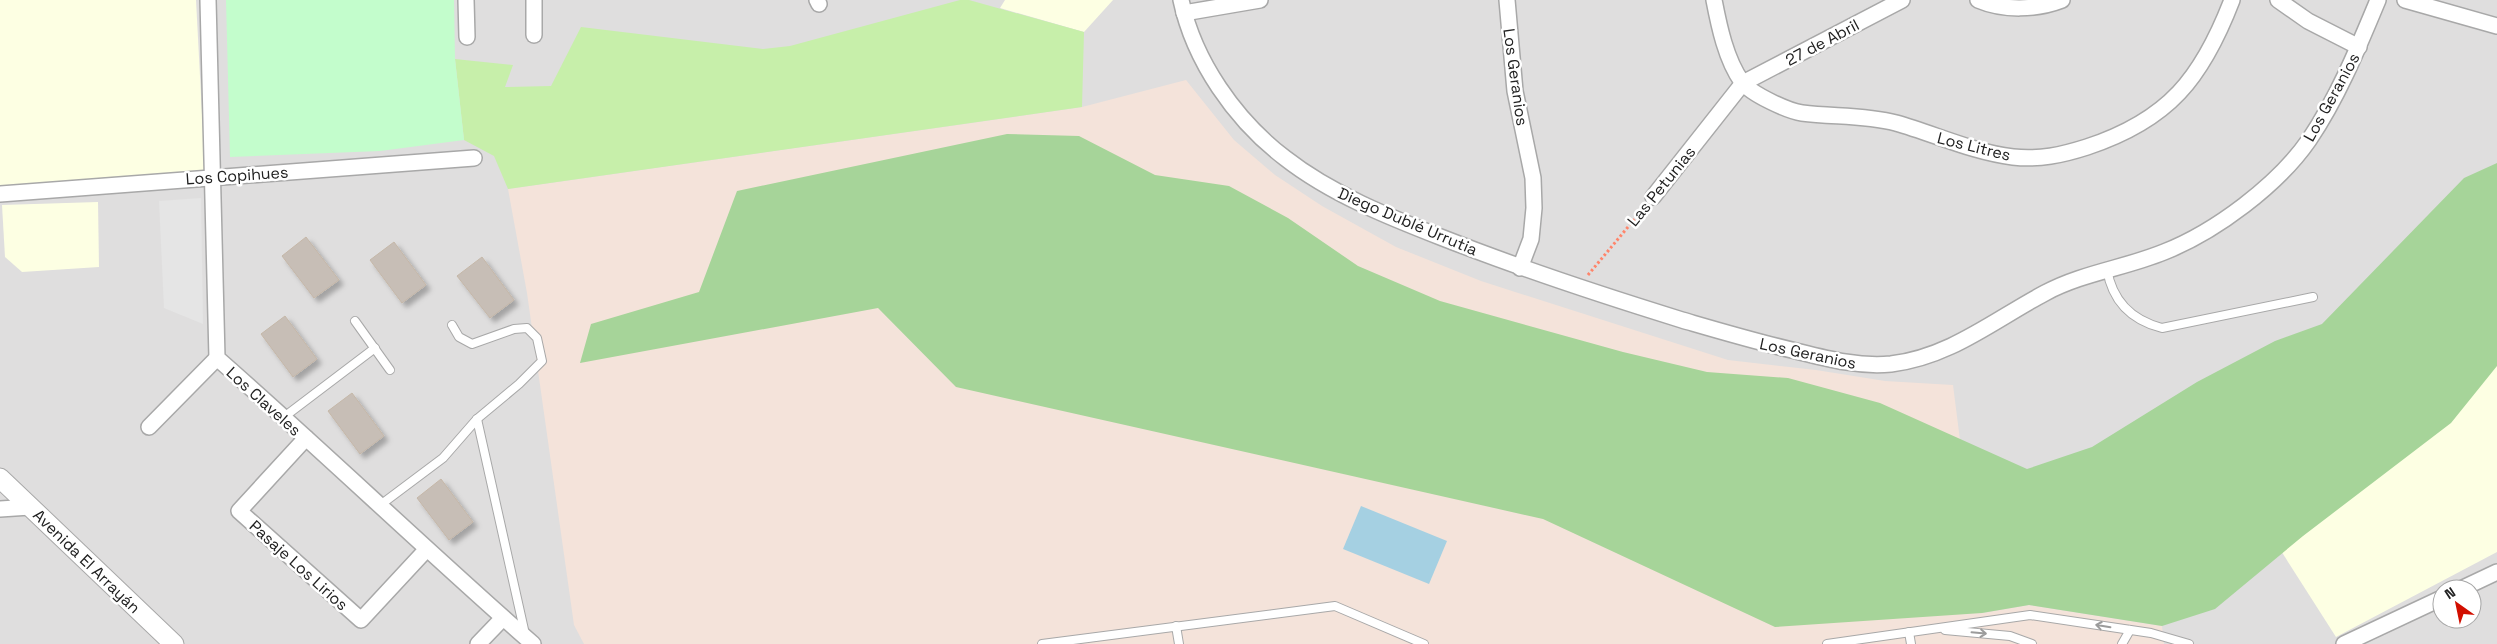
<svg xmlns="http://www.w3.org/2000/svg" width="2497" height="644" font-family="'Space Grotesk',sans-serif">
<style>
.residential{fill:#dfdede;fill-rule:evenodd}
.education{fill:#fdffe3}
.military{fill:#f4e3da}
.grass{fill:#c7efaa}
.forest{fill:#a6d499}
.park{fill:#c3fdcc}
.parking{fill:#e5e5e5}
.water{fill:#a5d0e2}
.building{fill:#c7beb6;stroke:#c5b7a8;filter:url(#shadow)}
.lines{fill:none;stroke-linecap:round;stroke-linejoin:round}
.service-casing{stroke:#a8a8a8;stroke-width:10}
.minor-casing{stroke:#a8a8a8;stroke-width:18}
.tertiary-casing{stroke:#a8a8a8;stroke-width:21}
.path{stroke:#ff856b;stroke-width:3;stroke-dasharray:2.5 2.5;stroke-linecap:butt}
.service{stroke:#fff;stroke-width:8}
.minor{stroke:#fff;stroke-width:15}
.tertiary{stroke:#fff;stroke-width:19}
.oneway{stroke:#9b9b9b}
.labels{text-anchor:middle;stroke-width:5;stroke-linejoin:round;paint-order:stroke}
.street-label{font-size:16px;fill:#212121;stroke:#fff}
</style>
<defs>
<filter id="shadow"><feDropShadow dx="4.5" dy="4.5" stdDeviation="2.5" flood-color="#0004"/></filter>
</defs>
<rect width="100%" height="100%" fill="#f2efe7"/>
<path class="residential" d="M0 0H2497V644H0ZM2442 589H2472V619H2442Z"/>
<g class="education">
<polygon points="0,0 196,0 205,171 0,186"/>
<polygon points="1005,0 1113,0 1084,32 1000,8"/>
<polygon points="98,202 99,267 22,272 5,257 2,205"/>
<polygon points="2497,345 2497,552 2336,637 2269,532"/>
</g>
<polygon class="military" points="1186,80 1234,140 1275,175 1322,206 1396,247 1481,281 1728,360 1816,370 1885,381 1953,385 1982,613 2029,605 2162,626 2164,644 584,644 574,625 527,293 508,189 1082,107"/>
<polygon class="grass" points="960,0 969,0 1084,32 1082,107 508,189 494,156 464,140 455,59 513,65 505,87 551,86 581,27 763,49 790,46"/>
<polygon class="forest" points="1007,134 1079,136 1155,175 1229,186 1288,218 1358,266 1440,301 1623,352 1707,372 1788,378 1880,403 2027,469 2092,447 2197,382 2275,341 2322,324 2464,178 2497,163 2497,366 2451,423 2303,536 2215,609 2162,626 2029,605 1982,613 1775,627 1543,519 956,387 878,308 580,363 591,324 699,292 737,191"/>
<polygon class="park" points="226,0 454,0 455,59 464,140 380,151 230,157"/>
<polygon class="parking" points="201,198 203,324 164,308 159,201"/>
<polygon class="water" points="1361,506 1447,541 1429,584 1343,549"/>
<g class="building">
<polygon points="306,237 339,280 314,298 282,256"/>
<polygon points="394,242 426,285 402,303 370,260"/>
<polygon points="482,257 514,300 490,318 457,276"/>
<polygon points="285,316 317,359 293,377 261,334"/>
<polygon points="352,393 384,436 360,454 328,411"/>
<polygon points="441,479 473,522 449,540 417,498"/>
</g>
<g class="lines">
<defs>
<g id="service">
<path d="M2107 269C2112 300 2131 320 2162 328L2313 297"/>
<polyline points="355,321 390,370"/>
<polyline points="284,417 375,348"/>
<polyline points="477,419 525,634"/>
<polyline points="379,506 443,458 477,419 519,384 542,361 537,338 527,328 514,329 472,344 459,337 452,325"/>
<polyline points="1176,626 1179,644"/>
<polyline points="1945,630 2010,636 2032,644"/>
<polyline points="1909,632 1911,644"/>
<polyline points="1042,644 1335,606 1424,644"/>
<polyline points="1827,644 2030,615 2151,633 2189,644"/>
<polyline points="2122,644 2130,630"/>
</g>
<g id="minor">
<path d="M208 0 217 358C324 452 426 550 533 644"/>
<polyline points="466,0 467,37"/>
<polyline points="534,0 534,35"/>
<polyline points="817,0 819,4"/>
<path d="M1181 0C1194 61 1235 120 1285 158 1331 194 1389 217 1443 238 1522 269 1601 295 1682 320 1720 331 1757 342 1796 351 1828 359 1858 367 1891 364 1950 357 1994 320 2045 293 2082 273 2125 268 2164 252 2215 232 2278 185 2309 140 2338 97 2358 48 2378 0"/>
<polyline points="1507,0 1515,91 1533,178 1534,208 1531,239 1520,268"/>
<path d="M1714 0C1719 26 1726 60 1742 82 1751 94 1788 111 1802 113 1834 117 1865 115 1896 123 1935 134 1972 152 2013 157 2039 160 2062 155 2087 147 2169 120 2202 78 2232 0"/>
<path d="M1978 0C2004 11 2036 10 2062 0"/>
<polyline points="2278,0 2308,21 2359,47"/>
<polyline points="2405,0 2497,26"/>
<polyline points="1184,13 1260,0"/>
<polyline points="0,194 474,158"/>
<polyline points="1653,197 1743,83 1902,0"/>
<polyline points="149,427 217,358"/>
<polyline points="306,438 239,511 361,620 426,550"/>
<polyline points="0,509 30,507"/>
<polyline points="2461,589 2497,572"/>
<polyline points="478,644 503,618"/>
<polyline points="2344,644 2442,598"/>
</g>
<polyline id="tertiary" points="0,478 174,644"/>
</defs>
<use href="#service" class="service-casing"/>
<use href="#minor" class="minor-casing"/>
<use href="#tertiary" class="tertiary-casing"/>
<polyline class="path" points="1588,275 1643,209"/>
<use href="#service" class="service"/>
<use href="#minor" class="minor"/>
<use href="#tertiary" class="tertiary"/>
</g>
<defs><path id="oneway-shaft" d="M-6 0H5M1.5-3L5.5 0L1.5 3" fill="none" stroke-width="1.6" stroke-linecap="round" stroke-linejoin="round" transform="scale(1.25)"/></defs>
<g class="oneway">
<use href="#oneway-shaft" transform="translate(2103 626) rotate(-171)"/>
<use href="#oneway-shaft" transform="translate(1979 633) rotate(5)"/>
</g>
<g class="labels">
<g class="street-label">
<text transform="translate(1822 42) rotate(-28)" y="6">27 de Abril</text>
<text transform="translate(1516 77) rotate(82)" y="6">Los Geranios</text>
<text transform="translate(2331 97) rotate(-61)" y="6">Los Geranios</text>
<text transform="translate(1974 146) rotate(14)" y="6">Los Litres</text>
<text transform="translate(237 175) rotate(-4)" y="6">Los Copihues</text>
<text transform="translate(1661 186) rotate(-51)" y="6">Las Petunias</text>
<text transform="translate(1408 221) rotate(23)" y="6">Diego Dublé Urrutia</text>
<text transform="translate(1808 353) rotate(12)" y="6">Los Geranios</text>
<text transform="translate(264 401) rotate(42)" y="6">Los Claveles</text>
<text transform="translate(87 561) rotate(44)" y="6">Avenida El Arrayán</text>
<text transform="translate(299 565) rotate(42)" y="6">Pasaje Los Lirios</text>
</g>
</g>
<g transform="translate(2457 604) rotate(327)"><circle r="24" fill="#ffffff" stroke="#a6a6a6"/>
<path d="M0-4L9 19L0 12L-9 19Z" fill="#d20f00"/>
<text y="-8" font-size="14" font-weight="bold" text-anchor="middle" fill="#212121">N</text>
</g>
</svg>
